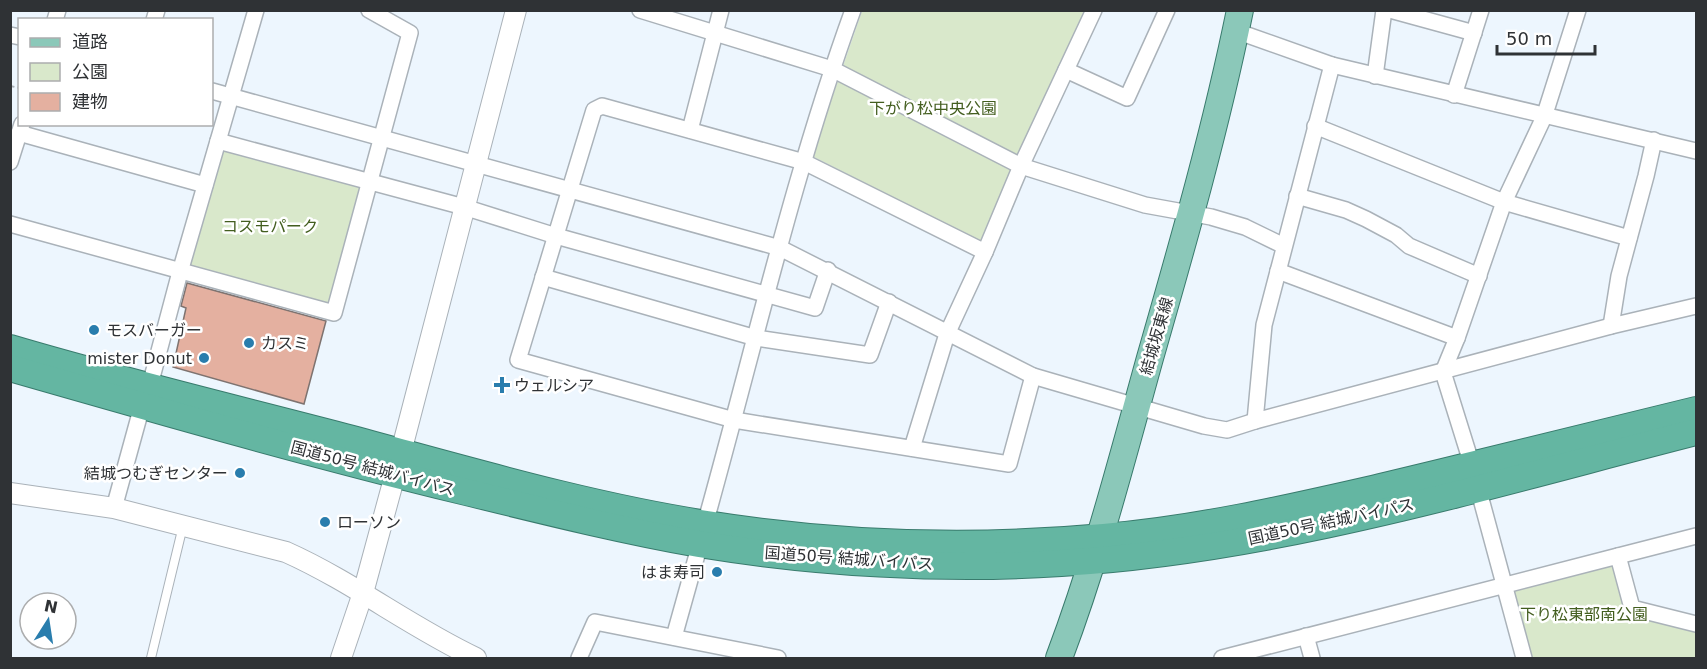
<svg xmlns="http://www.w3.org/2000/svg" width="1707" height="669" font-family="'DejaVu Sans','Noto Sans JP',sans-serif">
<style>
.green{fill:#d9e8cb}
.building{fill:#e4b0a0;stroke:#7e7370;stroke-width:1.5}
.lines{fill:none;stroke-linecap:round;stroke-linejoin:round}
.service-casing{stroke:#aab2b9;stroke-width:10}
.minor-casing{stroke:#aab2b9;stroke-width:18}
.tertiary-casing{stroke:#aab2b9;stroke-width:22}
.primary-casing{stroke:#397b6d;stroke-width:28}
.trunk-casing{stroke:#397b6d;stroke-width:28}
.path{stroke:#abb2b9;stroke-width:2;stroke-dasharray:4.5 3;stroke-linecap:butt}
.service{stroke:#fff;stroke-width:8}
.minor{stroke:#fff;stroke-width:15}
.tertiary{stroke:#fff;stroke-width:20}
.primary{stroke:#8bc8b9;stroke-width:26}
.trunk{stroke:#64b6a2;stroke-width:26}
.poi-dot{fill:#297dad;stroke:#fff;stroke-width:2}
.labels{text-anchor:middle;stroke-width:5;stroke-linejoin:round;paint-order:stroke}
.park-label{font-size:16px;fill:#435e1f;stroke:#fff}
.poi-label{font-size:16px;fill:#2f3235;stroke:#fff;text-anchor:start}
.street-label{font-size:16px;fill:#2f3235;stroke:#fff}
</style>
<rect width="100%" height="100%" fill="#edf6fe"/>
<g class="green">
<polygon points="862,11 1086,11 981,242 812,156"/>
<polygon points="221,146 364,185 332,310 185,269"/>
<polygon points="1615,561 1629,613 1696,631 1696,658 1529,658 1509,588"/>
</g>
<polygon class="building" points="187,283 326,321 304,404 173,367 186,308 181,306"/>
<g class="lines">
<defs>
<polyline id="service" points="151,658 183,526"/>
<g id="minor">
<polyline points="640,10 832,69 1021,166 1145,205 1211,217 1245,227 1284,246"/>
<polyline points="1390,10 1474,33"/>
<polyline points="55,20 58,10"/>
<polyline points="154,20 157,10"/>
<polyline points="1236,31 1332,65 1696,151"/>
<polyline points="10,35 20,37"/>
<polyline points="1332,65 1264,325 1255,421 1611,326 1696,306"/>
<polyline points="1066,70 1127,98 1167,10"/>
<polyline points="1375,76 1384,10"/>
<polyline points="212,91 780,248 1033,376 1204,426 1227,430 1255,421"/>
<polyline points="1454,95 1481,10"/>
<polyline points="1315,126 1504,202 1629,238"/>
<polyline points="690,130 721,10"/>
<polyline points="19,133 205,185"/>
<polyline points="218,141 464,207 556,236 815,308 828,270"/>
<polyline points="10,162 22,124"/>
<polyline points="1297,196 1346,210 1366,219 1396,235 1409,246 1479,276"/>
<polyline points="10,224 334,313 410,33 369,10"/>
<polyline points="985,252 804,162 602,106 594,110 518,360 734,420 1009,464 1033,376"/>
<polyline points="1278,271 1457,338"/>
<polyline points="543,277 756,338 870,355 889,302"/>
<polyline points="1611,326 1619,276 1646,176 1654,140"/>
<polyline points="150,385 180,272 256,10"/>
<polyline points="912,448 947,334 985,252 1021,166 1094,10"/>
<polyline points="1472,465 1443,372 1457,338 1504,202 1544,117 1578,10"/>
<polyline points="1478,488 1524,658"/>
<polyline points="114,508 142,406"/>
<path d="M705 524C753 353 792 178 853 10"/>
<polyline points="1618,556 1696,536"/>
<polyline points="1306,636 1312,658"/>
<polyline points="674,637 700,544"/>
<polyline points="579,658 595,622 778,658"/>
<polyline points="1222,658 1618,556 1632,608 1696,624"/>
</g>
<g id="tertiary">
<path d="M10 493 114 508 286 552C353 582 410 627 476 658"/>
<polyline points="341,658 363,593 395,475 516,10"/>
</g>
<path id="primary" d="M1059 658C1096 560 1122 459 1150 358 1183 243 1216 128 1240 10"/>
<g id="trunk">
<path d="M10 348C121 381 234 408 345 437 465 469 585 505 707 524 839 545 972 549 1104 537 1199 529 1293 507 1385 486 1489 461 1593 435 1696 410"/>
<path d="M10 368C160 411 310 454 462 491 540 510 619 530 699 544 815 563 944 571 1061 563 1277 550 1488 485 1696 432"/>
</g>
</defs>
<use href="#service" class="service-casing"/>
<use href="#minor" class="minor-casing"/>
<use href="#tertiary" class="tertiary-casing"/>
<use href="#primary" class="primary-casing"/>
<use href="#trunk" class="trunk-casing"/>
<polyline class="path" points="10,86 20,88"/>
<use href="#service" class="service"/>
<use href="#minor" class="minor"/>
<use href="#tertiary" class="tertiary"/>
<use href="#primary" class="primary"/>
<use href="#trunk" class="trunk"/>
</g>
<g class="poi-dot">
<circle cx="94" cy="330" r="6"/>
<circle cx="249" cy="343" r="6"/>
<circle cx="204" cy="358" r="6"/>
<path d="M499 376h6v6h6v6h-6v6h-6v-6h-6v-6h6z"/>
<circle cx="240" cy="473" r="6"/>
<circle cx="325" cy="522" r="6"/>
<circle cx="717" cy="572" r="6"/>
</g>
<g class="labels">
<g class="park-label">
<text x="933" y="114">下がり松中央公園</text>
<text x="270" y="232">コスモパーク</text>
<text x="1584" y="620">下り松東部南公園</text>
</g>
<g class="poi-label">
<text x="106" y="336">モスバーガー</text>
<text x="261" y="349">カスミ</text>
<text x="192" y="364" text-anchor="end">mister Donut</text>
<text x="514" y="391">ウェルシア</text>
<text x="228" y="479" text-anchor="end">結城つむぎセンター</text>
<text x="337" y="528">ローソン</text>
<text x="705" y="578" text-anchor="end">はま寿司</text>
</g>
<g class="street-label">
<text transform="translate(1156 336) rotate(-74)" y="6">結城坂東線</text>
<text transform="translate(373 468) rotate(15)" y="6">国道50号 結城バイパス</text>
<text transform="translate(1331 521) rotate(-12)" y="6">国道50号 結城バイパス</text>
<text transform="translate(849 558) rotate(4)" y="6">国道50号 結城バイパス</text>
</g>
</g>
<rect width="1707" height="669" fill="none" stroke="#2f3235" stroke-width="24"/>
<rect x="18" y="18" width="195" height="108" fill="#ffffff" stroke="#acadae" stroke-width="1.5"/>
<rect x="30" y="38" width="30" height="9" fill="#8bc8b9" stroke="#acadae" stroke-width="1.5"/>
<text x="72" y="48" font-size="18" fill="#2f3235">道路</text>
<rect x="30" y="63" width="30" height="18" fill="#d9e8cb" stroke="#acadae" stroke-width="1.5"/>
<text x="72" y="78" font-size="18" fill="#2f3235">公園</text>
<rect x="30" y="93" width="30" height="18" fill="#e4b0a0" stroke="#acadae" stroke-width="1.5"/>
<text x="72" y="108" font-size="18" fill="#2f3235">建物</text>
<g transform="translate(48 621) rotate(12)"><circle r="28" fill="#ffffff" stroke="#acadae" stroke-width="1.5"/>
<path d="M0-4.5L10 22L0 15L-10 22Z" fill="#297dad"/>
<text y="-9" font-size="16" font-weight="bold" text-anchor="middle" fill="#2f3235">N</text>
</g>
<path d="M1497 45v9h98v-9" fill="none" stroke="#2f3235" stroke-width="3"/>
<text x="1506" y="45" font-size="18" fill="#2f3235" stroke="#ffffff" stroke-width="4.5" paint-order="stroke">50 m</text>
</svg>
